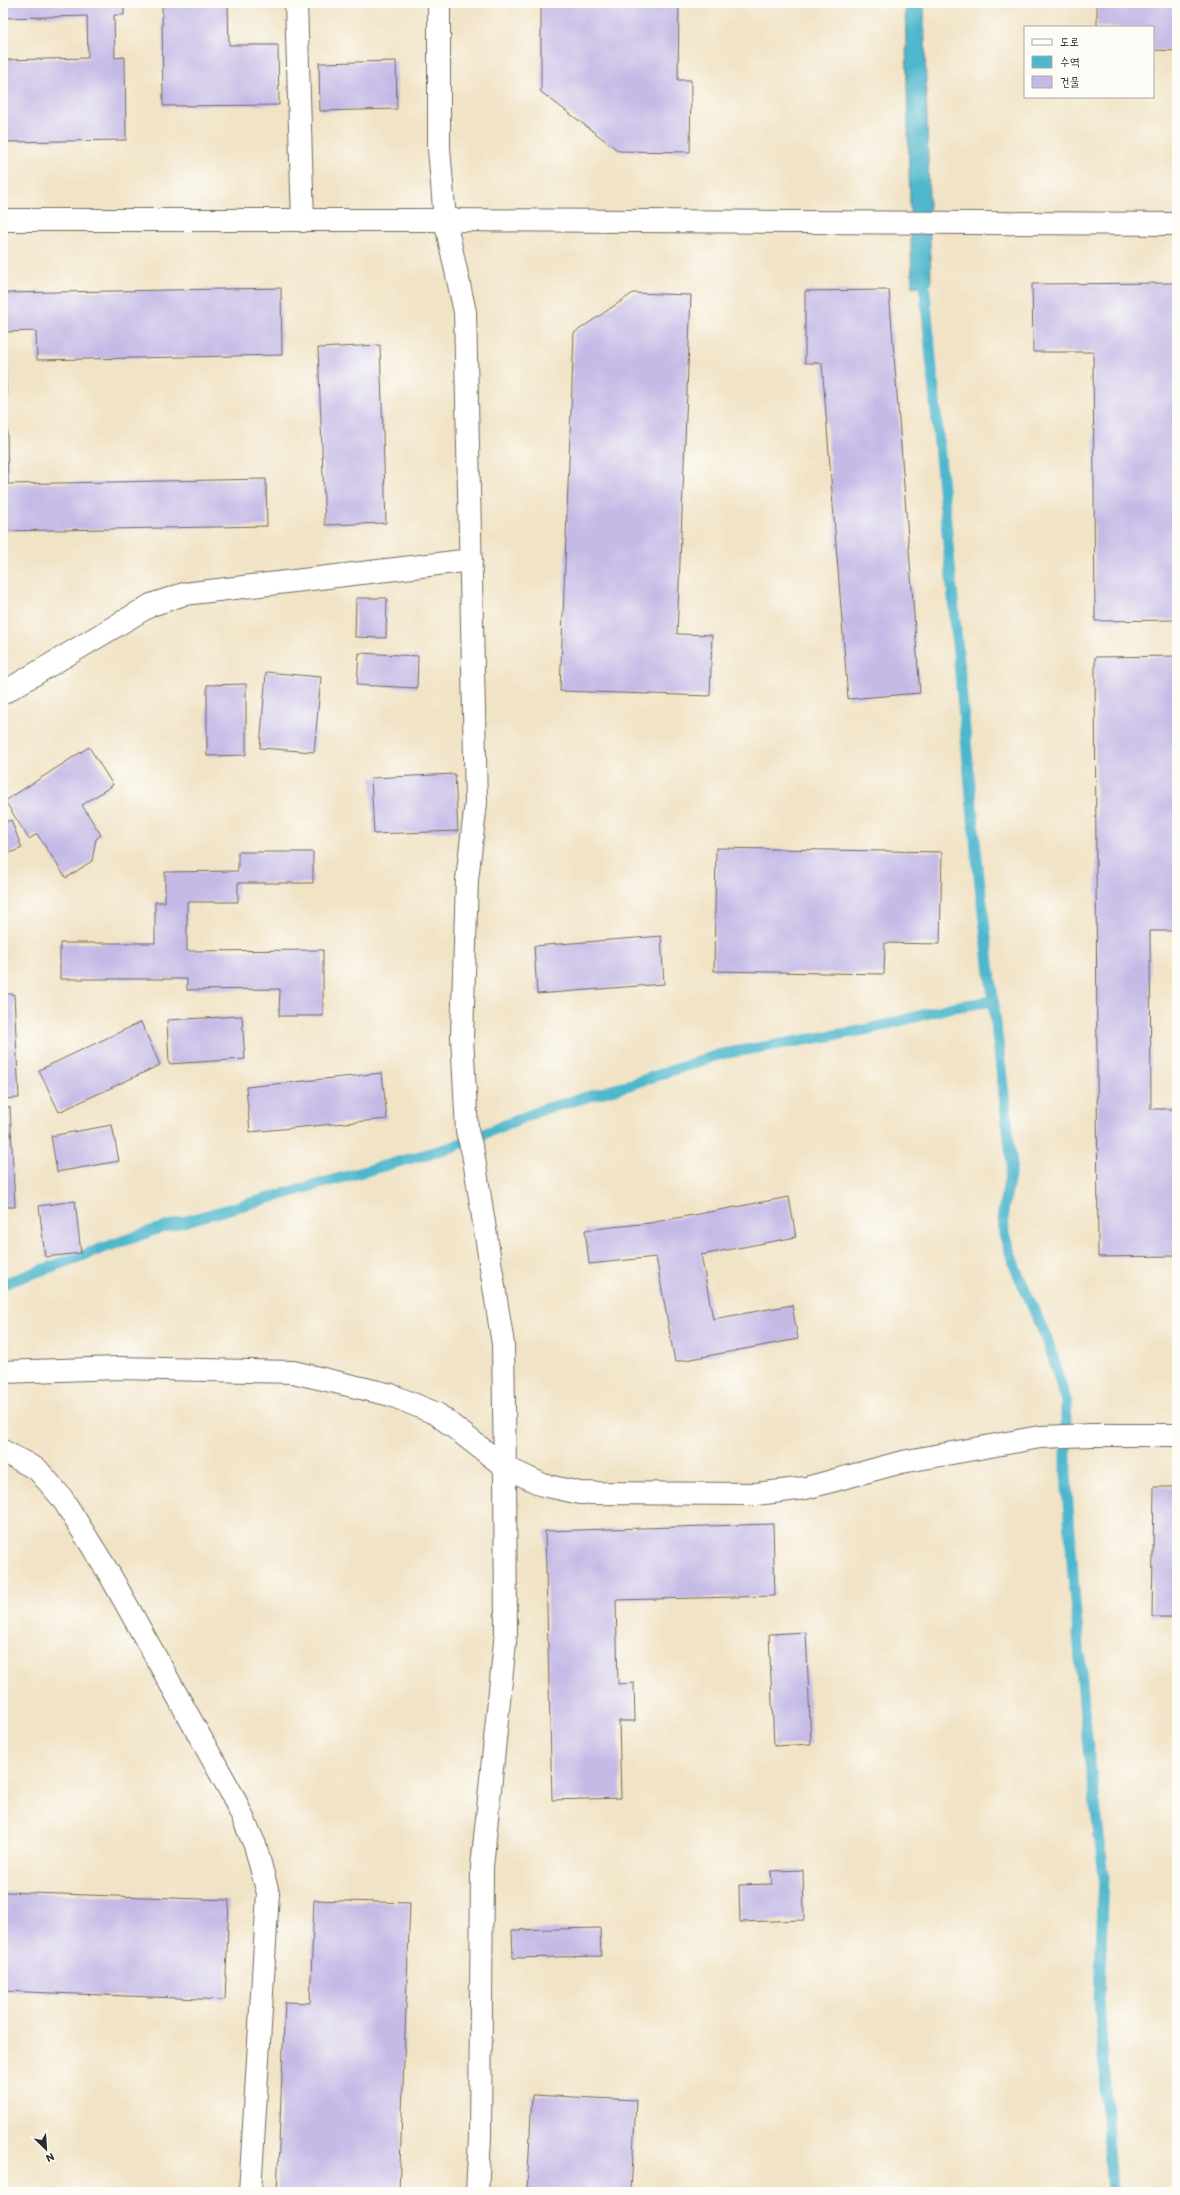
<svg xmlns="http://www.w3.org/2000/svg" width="1180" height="2195" font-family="Itim,'Poor Story',sans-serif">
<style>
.water{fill:#4fb7cd;stroke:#3d717c}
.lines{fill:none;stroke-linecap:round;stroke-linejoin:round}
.stream{stroke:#4fb7cd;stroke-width:11}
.building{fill:#c5bae6}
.minor-casing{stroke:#706b61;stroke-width:24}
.minor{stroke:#fff;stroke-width:22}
</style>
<rect width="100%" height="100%" fill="#fdfcf7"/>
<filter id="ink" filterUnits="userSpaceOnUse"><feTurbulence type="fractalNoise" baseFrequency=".025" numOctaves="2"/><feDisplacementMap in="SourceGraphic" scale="8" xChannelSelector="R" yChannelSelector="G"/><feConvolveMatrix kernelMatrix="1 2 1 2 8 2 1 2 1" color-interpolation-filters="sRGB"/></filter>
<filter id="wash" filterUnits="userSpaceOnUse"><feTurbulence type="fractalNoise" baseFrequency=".012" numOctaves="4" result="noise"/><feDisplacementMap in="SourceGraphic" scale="16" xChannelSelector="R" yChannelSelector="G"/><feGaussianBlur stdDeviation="0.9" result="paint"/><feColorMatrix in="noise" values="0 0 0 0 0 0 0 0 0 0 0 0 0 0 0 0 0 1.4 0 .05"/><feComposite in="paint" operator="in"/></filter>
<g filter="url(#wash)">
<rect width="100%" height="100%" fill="#f1e3c6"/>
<polygon class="water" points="905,3 924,3 931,284 912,287"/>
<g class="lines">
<g class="stream">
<polyline points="923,270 976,850 1012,1165 1003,1212 1004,1234 1015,1267 1048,1342 1066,1401 1066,1474 1074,1590 1088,1748 1104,1875 1099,1998 1112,2192"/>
<polyline points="3,1284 154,1230 452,1147 544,1109 626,1086 721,1054 865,1030 953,1007 993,1001"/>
</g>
</g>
<g id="blocks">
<g class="building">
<polygon points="3,3 124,3 124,15 114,15 115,58 125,57 126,140 3,142 3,60 88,58 87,16 3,18"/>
<polygon points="162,3 228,3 229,45 278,45 279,105 163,106"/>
<polygon points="541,3 679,3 678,80 691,80 690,152 619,151 541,92"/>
<polygon points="1097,3 1177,3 1177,51 1153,50 1153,27 1097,27"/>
<polygon points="396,61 397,109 320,111 319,63"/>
<polygon points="1177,283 1177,620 1095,621 1093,352 1033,352 1032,284"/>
<polygon points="281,288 282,355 37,360 36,331 5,332 8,484 266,479 267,526 3,531 3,293"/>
<polygon points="889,290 920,693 848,699 822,363 805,363 805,291"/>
<polygon points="633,293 691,295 677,634 712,635 710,696 560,691 574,333"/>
<polygon points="380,345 386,523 325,525 318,348"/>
<polygon points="356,598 387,598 386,638 355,637"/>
<polygon points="359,653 418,656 417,688 357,685"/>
<polygon points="1177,656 1177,931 1150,931 1151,1109 1177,1109 1177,1256 1098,1257 1095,657"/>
<polygon points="266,672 321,677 314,752 260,748"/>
<polygon points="246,684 246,755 207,756 207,685"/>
<polygon points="89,747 113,785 82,805 101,835 96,839 92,861 66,878 37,834 29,839 5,801"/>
<polygon points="455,774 458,831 374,834 371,778"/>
<polygon points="11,820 22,848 3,856 3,823"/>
<polygon points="716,848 942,852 940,944 885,943 884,974 714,971"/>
<polygon points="238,852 313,852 313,883 238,883 238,902 187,902 187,951 323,950 323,1016 279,1016 280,989 187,990 187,979 60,979 60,943 155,943 155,902 165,902 165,872 238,871"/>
<polygon points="661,936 664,984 537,994 534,946"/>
<polygon points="3,994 14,994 19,1098 3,1099"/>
<polygon points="242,1016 245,1059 169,1064 167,1020"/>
<polygon points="141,1022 160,1065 59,1112 39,1070"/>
<polygon points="382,1073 387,1119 250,1132 246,1087"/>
<polygon points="10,1107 15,1207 3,1207 3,1108"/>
<polygon points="112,1125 119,1161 57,1172 51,1136"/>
<polygon points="789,1197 796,1237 701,1255 713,1319 792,1305 798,1339 675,1362 656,1257 589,1264 585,1230 650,1223"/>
<polygon points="75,1201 81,1253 45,1257 39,1206"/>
<polygon points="1154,1487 1177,1487 1177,1617 1152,1617"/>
<polygon points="773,1524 775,1596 616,1600 618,1684 634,1683 635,1721 619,1721 621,1798 552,1800 545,1531"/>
<polygon points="806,1632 811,1744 774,1746 769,1634"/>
<polygon points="803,1870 804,1920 740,1922 739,1885 772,1884 771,1871"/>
<polygon points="3,1892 229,1900 225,2000 3,1991"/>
<polygon points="314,1900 410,1903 399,2192 277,2192 285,2002 310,2003"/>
<polygon points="600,1928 601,1956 513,1958 512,1930"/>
<polygon points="532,2095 636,2100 631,2192 527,2192"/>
</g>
</g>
</g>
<g filter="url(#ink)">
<use href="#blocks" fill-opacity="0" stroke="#706b61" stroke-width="1"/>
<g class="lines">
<defs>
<g id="minor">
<polyline points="296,3 303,221"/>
<polyline points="439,3 439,148 445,220 465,312 476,802 467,880 462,1037 467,1131 473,1153 503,1344 505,1467 506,1632 482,1867 480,2138 477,2192"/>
<polyline points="3,220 445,220 1177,224"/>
<polyline points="3,693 151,605 184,594 471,560"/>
<polyline points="3,1372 118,1368 293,1372 391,1395 437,1414 505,1467 543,1485 580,1493 756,1494 806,1488 902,1462 1040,1437 1092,1435 1177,1435"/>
<polyline points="3,1451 38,1470 62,1498 110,1575 233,1796 255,1845 268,1893 250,2192"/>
</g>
</defs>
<use href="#minor" class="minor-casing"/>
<use href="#minor" class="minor"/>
</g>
</g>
<rect width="1180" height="2195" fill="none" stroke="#fdfcf7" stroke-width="16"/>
<rect x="1024" y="26" width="130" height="72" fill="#fdfcf7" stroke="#a9a8a5"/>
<rect x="1032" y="39" width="20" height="6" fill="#ffffff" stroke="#a9a8a5"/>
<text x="1060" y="46" font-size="12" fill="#2b2b2b">도로</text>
<rect x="1032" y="56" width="20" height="12" fill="#4fb7cd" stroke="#a9a8a5"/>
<text x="1060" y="66" font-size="12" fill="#2b2b2b">수역</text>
<rect x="1032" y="76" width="20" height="12" fill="#c5bae6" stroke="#a9a8a5"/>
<text x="1060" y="86" font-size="12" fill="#2b2b2b">건물</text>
<g transform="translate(46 2149) rotate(155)" stroke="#fdfcf7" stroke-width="3" paint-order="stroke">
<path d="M0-3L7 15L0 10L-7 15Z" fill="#2b2b2b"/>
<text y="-6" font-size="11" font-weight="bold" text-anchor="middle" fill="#2b2b2b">N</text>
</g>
</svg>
